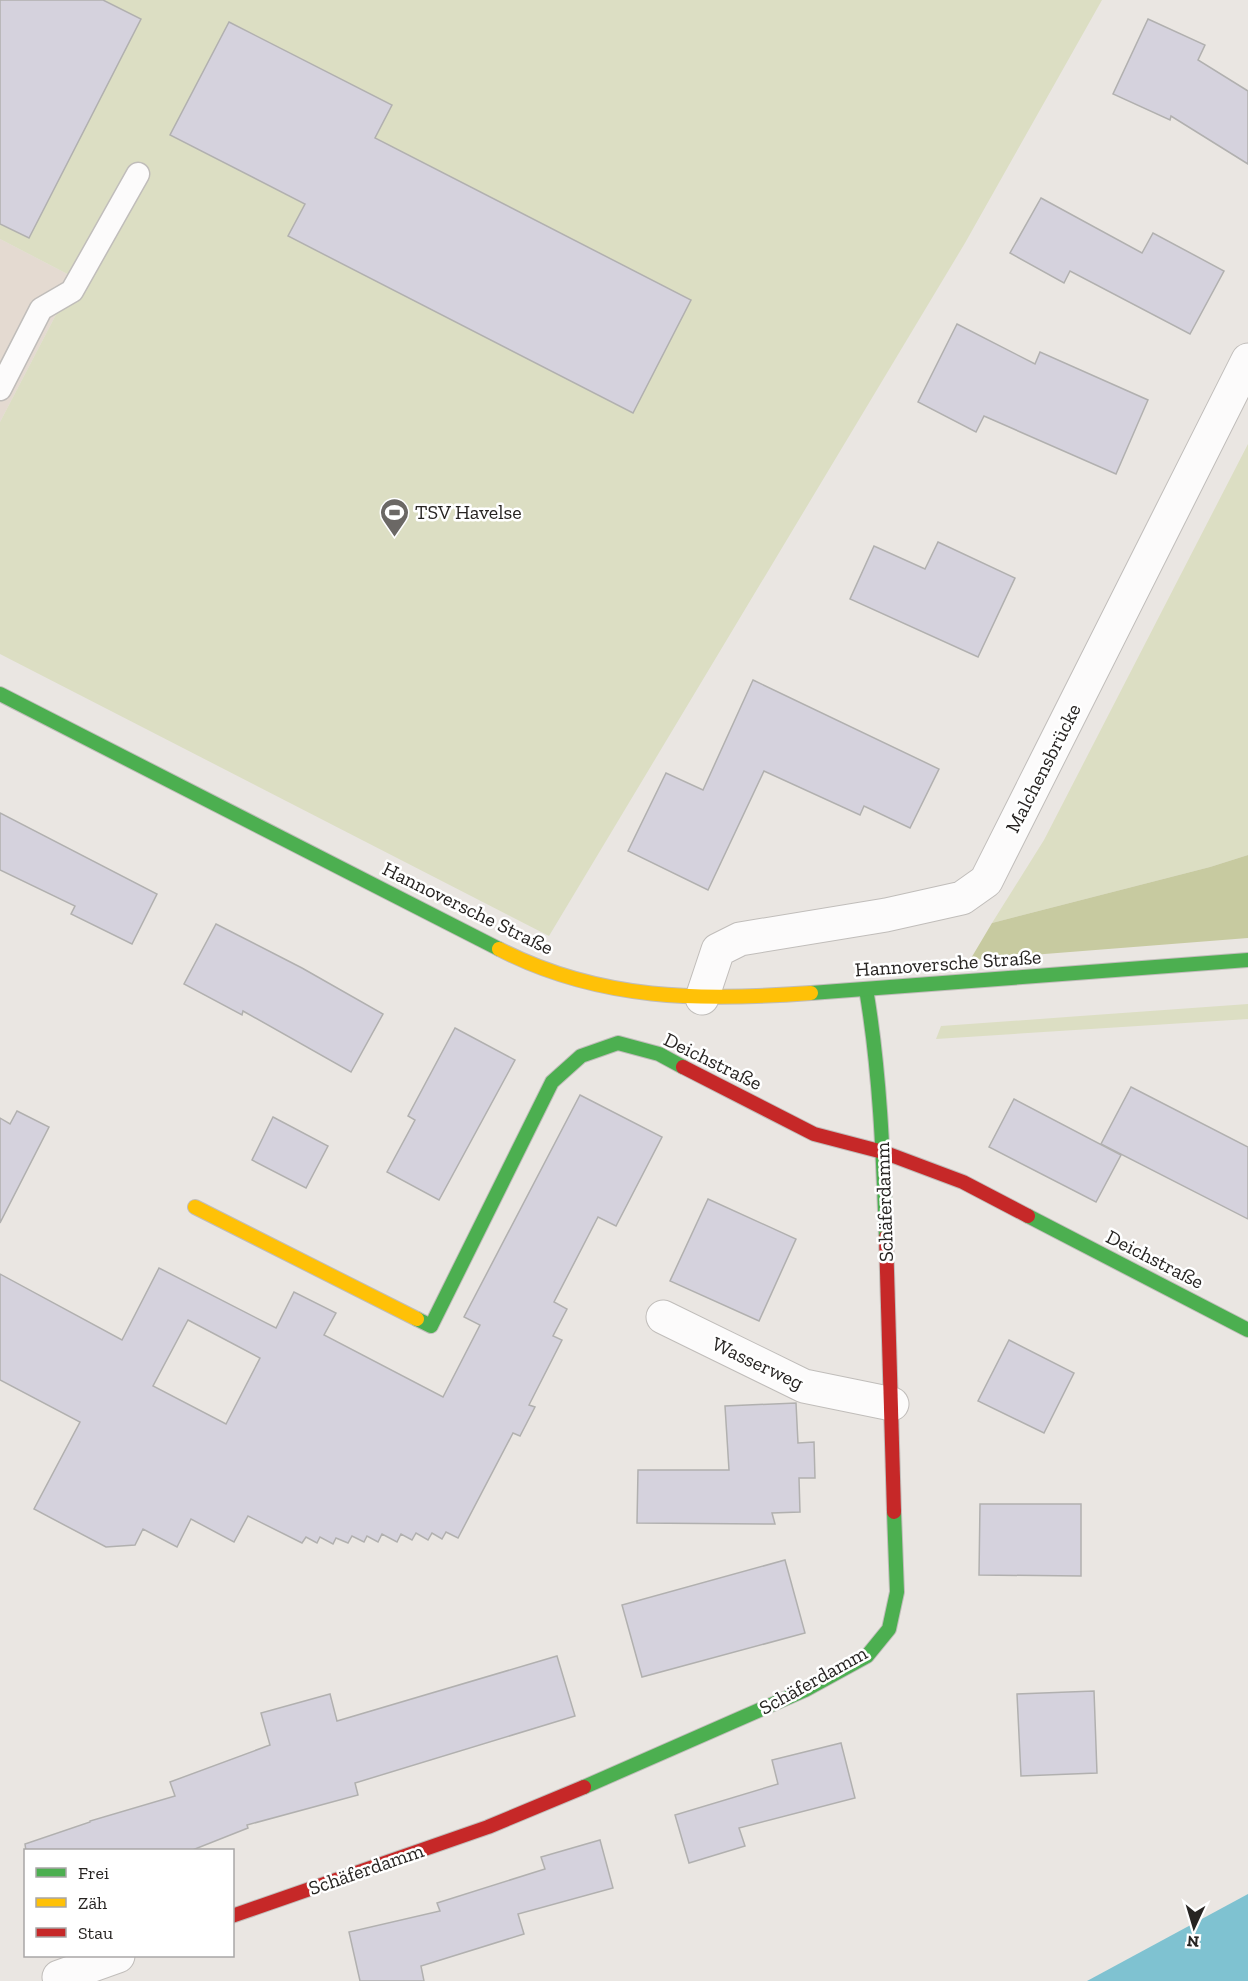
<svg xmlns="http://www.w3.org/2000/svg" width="1248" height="1981" font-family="'Zilla Slab',serif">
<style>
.built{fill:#e4dad1}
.green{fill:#dcdec3}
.forest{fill:#c7caa0}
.water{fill:#7fc2d1}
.building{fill:#d5d2dd;stroke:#b1b0af;stroke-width:1.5;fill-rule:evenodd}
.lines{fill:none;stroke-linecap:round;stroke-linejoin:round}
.lane-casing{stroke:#c0bdba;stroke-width:25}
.street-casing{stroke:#c0bdba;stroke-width:35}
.fast-casing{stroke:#c0bdba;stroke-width:16}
.slow-casing{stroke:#c0bdba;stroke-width:16}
.jam-casing{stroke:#c0bdba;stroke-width:16}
.lane{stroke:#fcfbfb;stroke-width:22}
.street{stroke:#fcfbfb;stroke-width:33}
.fast{stroke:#4caf50;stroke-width:14}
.slow{stroke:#ffc107;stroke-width:14}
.jam{stroke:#c62828;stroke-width:14}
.labels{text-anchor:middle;stroke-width:5;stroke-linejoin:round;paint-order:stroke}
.poi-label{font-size:20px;fill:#272422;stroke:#fff;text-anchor:start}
.street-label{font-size:20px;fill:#272422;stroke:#fff}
</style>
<rect width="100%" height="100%" fill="#eae6e2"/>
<polygon class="built" points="0,239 75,278 0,422"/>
<g class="green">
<polygon points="0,0 1102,0 965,243 549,936 0,654 0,422 75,278 0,239"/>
<polygon points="1248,444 1248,855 1210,867 992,923 1044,840"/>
<polygon points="1248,1004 1248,1019 936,1039 941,1026"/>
</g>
<polygon class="forest" points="1248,855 1248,938 970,960 992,923 1210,867"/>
<polygon class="water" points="1248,1894 1248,1981 1087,1981"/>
<g class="building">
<polygon points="0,0 103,0 141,19 29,238 0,224"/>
<polygon points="1148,19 1205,45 1198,60 1248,91 1248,164 1171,116 1170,120 1113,94"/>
<polygon points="229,22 392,105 375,138 691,300 633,413 288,236 305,204 170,135"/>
<polygon points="1041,198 1142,253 1153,233 1224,271 1190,334 1070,271 1064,283 1010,253"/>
<polygon points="957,324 1035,364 1040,352 1148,400 1116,474 984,416 976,432 918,402"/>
<polygon points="938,542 1015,578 978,657 850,599 874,546 925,569"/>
<polygon points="753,680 939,769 910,828 864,806 860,815 764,771 708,890 628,851 666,773 703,790"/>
<polygon points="0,813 157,894 132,944 71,914 75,906 0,870"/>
<polygon points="216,924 302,968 383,1014 351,1072 243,1011 242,1015 184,984"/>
<polygon points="455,1028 515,1060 439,1200 387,1172 415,1120 408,1116"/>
<polygon points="1131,1087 1248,1147 1248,1219 1101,1144"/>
<path d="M580 1095 662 1137 616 1226 598 1217 554 1302 567 1309 553 1336 562 1340 529 1405 535 1407 520 1436 513 1433 458 1538 446 1532 442 1539 432 1533 428 1540 416 1533 412 1540 401 1534 397 1542 382 1534 378 1542 367 1536 364 1542 352 1536 348 1543 336 1538 333 1544 320 1537 317 1543 306 1537 302 1543 248 1516 234 1542 191 1519 177 1547 143 1529 135 1545 106 1547 34 1509 80 1422 0 1380V1274L122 1340 159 1268 276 1328 294 1292 336 1313 324 1335 443 1397 480 1325 464 1317ZM188 1320 260 1358 226 1424 153 1386Z"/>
<polygon points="1014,1099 1121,1155 1096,1202 989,1147"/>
<polygon points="17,1111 49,1127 0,1223 0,1118 10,1124"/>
<polygon points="273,1117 328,1146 306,1188 252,1160"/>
<polygon points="708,1199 796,1239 759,1321 670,1281"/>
<polygon points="1009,1340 1074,1373 1044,1433 978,1401"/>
<polygon points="796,1403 798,1443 814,1442 815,1478 799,1478 800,1512 772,1513 775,1524 637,1523 638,1470 729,1470 725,1406"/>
<polygon points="980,1504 1081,1504 1081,1576 979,1575"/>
<polygon points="785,1560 805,1633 642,1677 622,1605"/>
<polygon points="557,1656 575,1716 355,1783 358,1795 247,1825 248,1828 190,1851 26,1851 25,1844 90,1822 90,1821 175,1796 170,1782 270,1745 261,1713 330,1694 337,1721"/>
<polygon points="1094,1691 1097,1773 1021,1776 1017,1694"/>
<polygon points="841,1743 855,1798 739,1828 745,1846 689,1863 675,1815 778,1784 772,1760"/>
<polygon points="600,1840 613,1888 518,1914 524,1934 421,1966 424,1981 360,1981 349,1932 440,1911 437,1903 545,1869 541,1857"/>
</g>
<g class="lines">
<defs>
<polyline id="lane" points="0,389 41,309 72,291 138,174"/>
<g id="street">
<polyline points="702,998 718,950 740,939 886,915 962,898 986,881 1248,360"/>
<polyline points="663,1317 804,1386 892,1404"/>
<polyline points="60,1981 59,1977 118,1956"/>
</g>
<g id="fast">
<polyline points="0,694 499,949"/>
<path d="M866 989C880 1071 883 1154 886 1237"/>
<polyline points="811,993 1248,960"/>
<polyline points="1028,1216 1248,1330"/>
<polyline points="417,1319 431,1326 552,1082 581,1056 618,1043 659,1054 683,1067"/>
<polyline points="584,1787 805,1690 867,1656 889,1629 897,1592 894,1512"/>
</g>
<g id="slow">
<path d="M499 949C600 1001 701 1001 811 993"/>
<polyline points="195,1207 417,1319"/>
</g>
<g id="jam">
<polyline points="683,1067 814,1134 883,1152 963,1182 1028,1216"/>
<polyline points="886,1237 894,1512"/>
<polyline points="232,1916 488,1827 584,1787"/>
</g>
</defs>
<use href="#lane" class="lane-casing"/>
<use href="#street" class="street-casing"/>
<use href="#fast" class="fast-casing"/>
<use href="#slow" class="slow-casing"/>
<use href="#jam" class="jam-casing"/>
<use href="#lane" class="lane"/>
<use href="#street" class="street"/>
<use href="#fast" class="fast"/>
<use href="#slow" class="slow"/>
<use href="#jam" class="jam"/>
</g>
<defs>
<symbol id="stadium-pin" viewBox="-11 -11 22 30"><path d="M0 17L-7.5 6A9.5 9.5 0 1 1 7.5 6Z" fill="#6b6865" stroke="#fff"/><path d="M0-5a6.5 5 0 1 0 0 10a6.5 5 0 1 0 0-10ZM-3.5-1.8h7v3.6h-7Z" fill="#fff"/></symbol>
</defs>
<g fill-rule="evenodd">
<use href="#stadium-pin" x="378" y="496" width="33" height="45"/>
</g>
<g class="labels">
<g class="poi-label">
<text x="415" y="519">TSV Havelse</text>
</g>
<g class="street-label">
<text transform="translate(1043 768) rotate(-63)" y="7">Malchensbrücke</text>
<text transform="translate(468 908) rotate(26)" y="7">Hannoversche Straße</text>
<text transform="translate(948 963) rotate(-4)" y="7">Hannoversche Straße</text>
<text transform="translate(713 1061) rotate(26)" y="7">Deichstraße</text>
<text transform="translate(884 1202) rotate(-92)" y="7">Schäferdamm</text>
<text transform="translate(1155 1259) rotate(27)" y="7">Deichstraße</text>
<text transform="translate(758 1363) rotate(25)" y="7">Wasserweg</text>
<text transform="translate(813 1680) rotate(-29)" y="7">Schäferdamm</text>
<text transform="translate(366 1869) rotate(-19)" y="7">Schäferdamm</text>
</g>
</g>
<rect x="24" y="1849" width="210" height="108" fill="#ffffff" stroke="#a9a7a7" stroke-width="1.5"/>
<rect x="36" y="1868" width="30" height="9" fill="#4caf50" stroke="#a9a7a7" stroke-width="1.5"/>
<text x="78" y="1879" font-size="18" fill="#272422">Frei</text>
<rect x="36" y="1898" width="30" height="9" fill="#ffc107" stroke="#a9a7a7" stroke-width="1.5"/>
<text x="78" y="1909" font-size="18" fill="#272422">Zäh</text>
<rect x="36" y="1928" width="30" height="9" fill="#c62828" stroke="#a9a7a7" stroke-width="1.5"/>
<text x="78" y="1939" font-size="18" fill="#272422">Stau</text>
<g transform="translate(1194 1927) rotate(184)" stroke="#ffffff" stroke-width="4.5" paint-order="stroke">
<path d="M0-4.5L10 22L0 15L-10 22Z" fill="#272422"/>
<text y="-9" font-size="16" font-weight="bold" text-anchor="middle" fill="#272422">N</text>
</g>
</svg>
